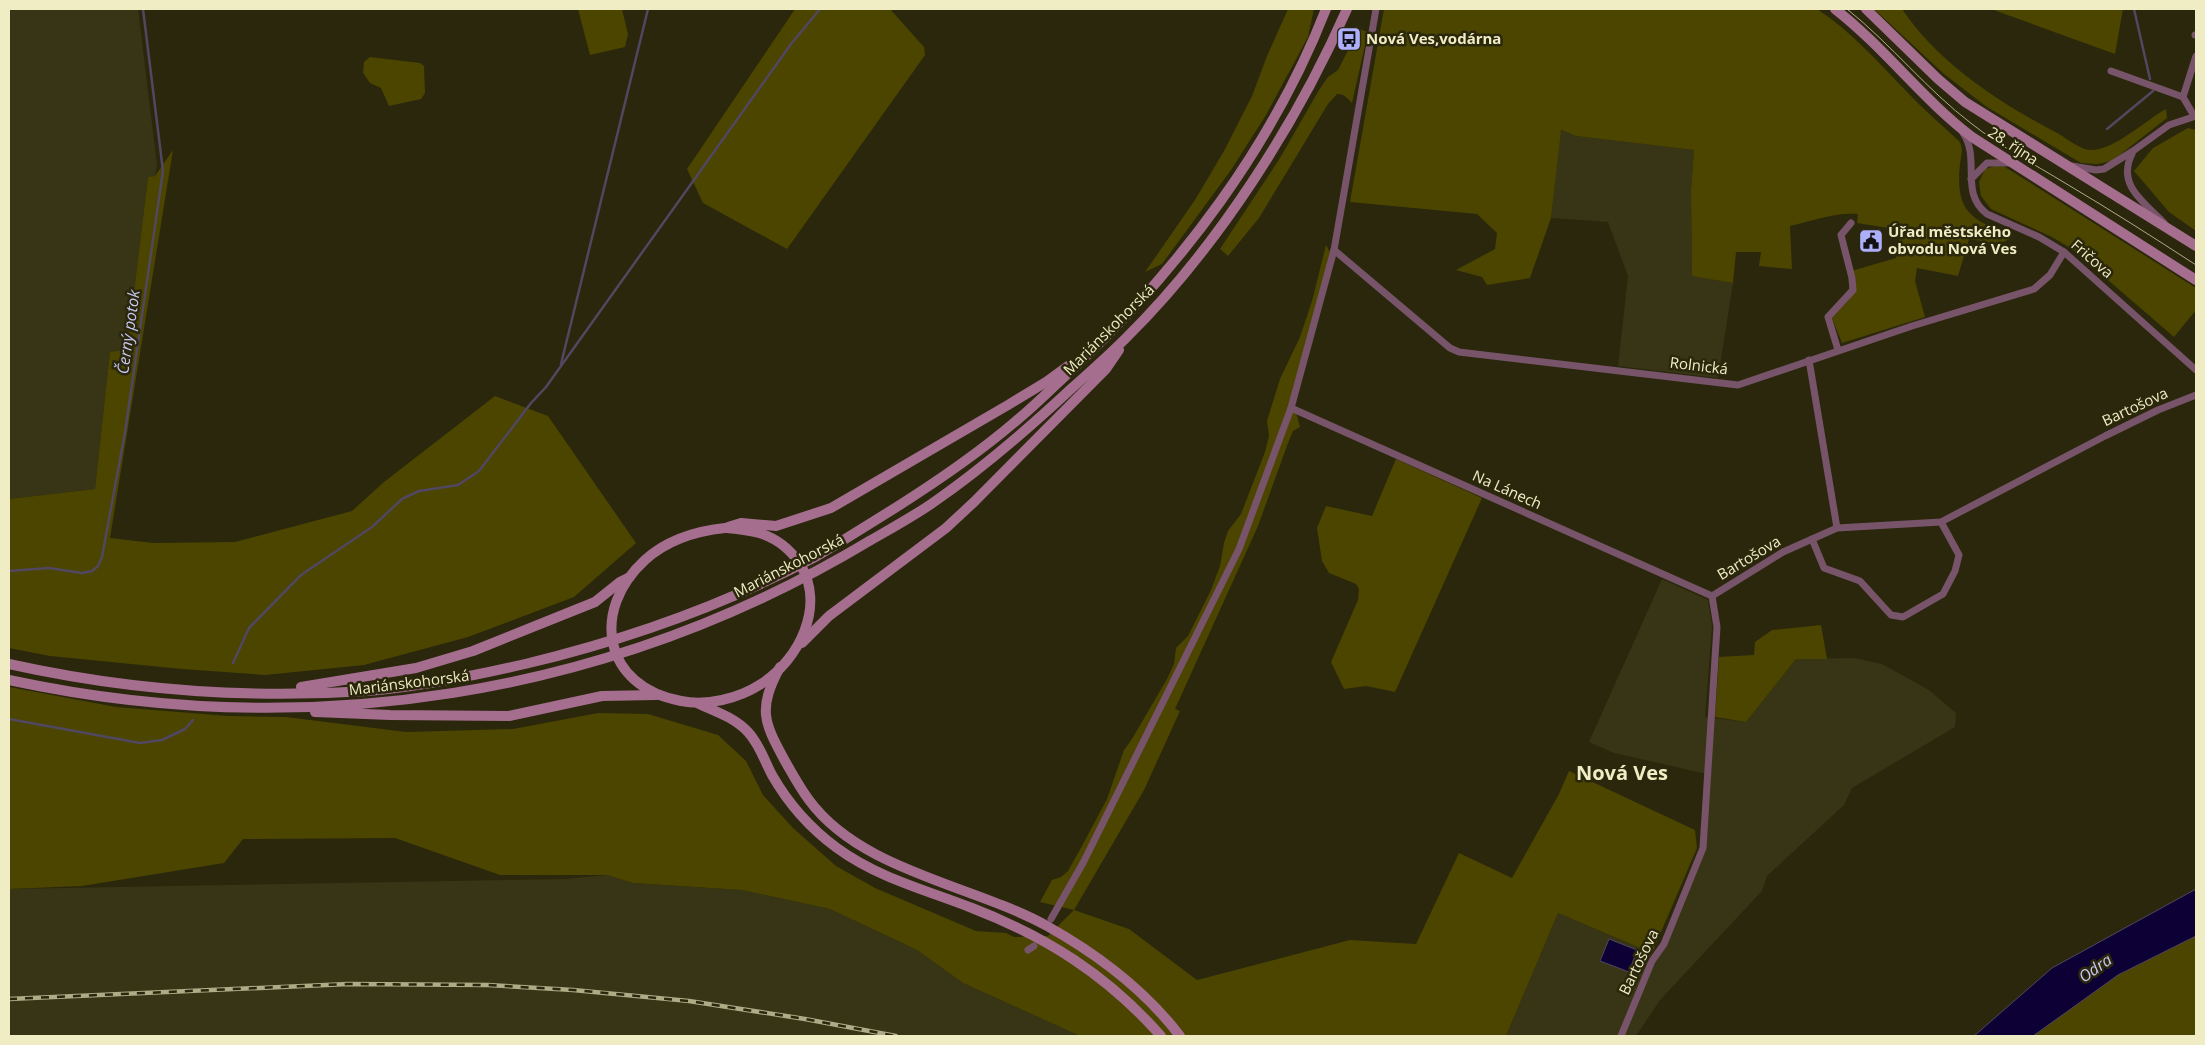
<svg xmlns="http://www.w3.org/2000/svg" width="2205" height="1045" font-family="'Open Sans',sans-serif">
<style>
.built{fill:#383416}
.green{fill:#4c4500}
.water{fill:#0d0035;stroke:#514760}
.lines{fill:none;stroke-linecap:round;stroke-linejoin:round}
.stream{stroke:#514760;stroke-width:2.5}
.street{stroke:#775469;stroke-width:7}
.secondary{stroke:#a56e8f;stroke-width:10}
.tram{stroke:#afab87;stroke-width:1}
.rail-casing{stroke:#afab87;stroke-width:4.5}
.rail{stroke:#2a270c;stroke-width:2.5;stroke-dasharray:8;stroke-linecap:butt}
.labels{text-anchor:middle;stroke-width:5;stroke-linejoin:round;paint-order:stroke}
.poi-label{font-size:15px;font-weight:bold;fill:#f0ecc3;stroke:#2a270c;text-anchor:start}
.street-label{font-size:15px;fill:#f0ecc3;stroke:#2a270c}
.water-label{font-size:16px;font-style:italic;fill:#c7c9f4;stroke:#2a270c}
.district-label{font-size:20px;font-weight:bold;fill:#f0ecc3;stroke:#2a270c}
</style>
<rect width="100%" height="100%" fill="#2a270c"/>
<g class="built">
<polygon points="9,9 138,9 157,165 155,176 148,177 127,351 110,353 95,489 9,499"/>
<polygon points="1560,130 1576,136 1694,150 1691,190 1692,275 1733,283 1718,378 1618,366 1628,276 1608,222 1551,218"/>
<polygon points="1662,579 1708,600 1712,626 1705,717 1746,722 1796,659 1854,658 1882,664 1929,690 1956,713 1955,727 1852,788 1844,805 1767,876 1762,891 1660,1000 1636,1036 1621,1036 1665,940 1702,850 1707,774 1614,753 1589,742"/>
<polygon points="607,875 633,883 742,890 830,909 917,950 963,983 1080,1036 9,1036 9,889 565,879"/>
<polygon points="1558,913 1652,953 1620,1036 1506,1036"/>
</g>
<g class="green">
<polygon points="578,9 622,9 628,34 625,47 590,55"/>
<polygon points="795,9 890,9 924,47 925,55 787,249 703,203 687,169"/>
<polygon points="1288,9 1314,9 1308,37 1266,115 1231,170 1162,264 1145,272 1195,200 1224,151 1252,96 1267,56"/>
<path d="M1384 9H1817C1852 32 1879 63 1908 93 1924 110 1942 125 1959 141 1964 149 1961 155 1960 164 1955 212 1971 220 2013 236 2001 248 1984 241 1969 239L1958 276 1917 268 1915 281 1925 317 1842 343 1832 318 1850 298 1848 272 1896 258 1901 230 1857 223 1858 214C1836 212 1811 221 1790 226L1792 269 1759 266 1761 252H1736L1733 283 1692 276 1691 190 1694 150 1576 136 1561 130 1551 218 1530 278 1487 285 1482 277 1456 270 1495 249 1497 233 1477 214 1350 202Z"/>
<path d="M1874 9H1902C1940 65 2000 103 2059 134 2067 139 2080 149 2089 150 2112 152 2146 120 2166 109L2167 118 2112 161 2097 164 2081 163 1987 107 1944 74Z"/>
<polygon points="1991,9 2123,9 2115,54"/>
<path d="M1359 29 1368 32 1352 103C1348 99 1345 94 1337 94L1328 104 1259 218 1228 256 1220 249 1280 158 1319 90 1328 77 1338 70Z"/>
<polygon points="370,57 420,63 424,66 425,93 421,99 389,106 381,88 370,83 363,73 364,62"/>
<polygon points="2188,128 2196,130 2196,231 2169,212 2134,171 2153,148"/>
<polygon points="173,150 110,538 153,543 235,542 352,511 384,482 495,396 548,416 636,543 574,597 468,637 364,665 265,675 182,669 50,656 9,648 9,499 95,489 110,352 127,350 148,177 155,176"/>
<polygon points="1995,166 2005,167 2196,288 2196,310 2174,337 2072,249 2052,237 1991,209 1981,196 1979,182 1985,169"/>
<polygon points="1326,245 1332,256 1293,401 1300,427 1293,431 1288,443 1258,526 1175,709 1180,711 1144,790 1074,910 1129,929 1197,980 1350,940 1416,944 1459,853 1512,878 1559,794 1569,771 1695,830 1697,848 1652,953 1558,913 1506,1036 1080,1036 963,983 917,950 830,909 742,890 633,883 607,875 500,875 395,838 243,839 224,863 82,886 9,889 9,687 116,707 228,716 286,717 406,732 513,729 598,713 648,714 718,735 746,761 763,795 793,828 836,866 875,888 976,931 1006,933 1014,937 1048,936 1074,910 1040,902 1052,880 1061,877 1068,871 1082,846 1107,799 1124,750 1132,739 1167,679 1174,664 1176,648 1188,636 1211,590 1220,566 1224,543 1228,531 1241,514 1265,452 1269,436 1267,421 1280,379 1300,337 1312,301"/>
<polygon points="1396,459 1482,498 1395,692 1366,686 1344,689 1331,662 1358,600 1359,589 1356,584 1329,573 1322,561 1317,528 1326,506 1372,516"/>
<polygon points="1821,625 1827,659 1796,659 1746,722 1715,717 1719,657 1754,655 1755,642 1772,630"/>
<polygon points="2196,936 2196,1036 2033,1036 2118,975"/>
</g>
<g class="water">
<polygon points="2196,889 2196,936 2118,975 2033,1036 1974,1036 2052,968"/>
<polygon points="1609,939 1637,950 1629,972 1600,961"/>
</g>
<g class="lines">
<g class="stream">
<polyline points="2134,9 2150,79"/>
<polyline points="2107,129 2153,91"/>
<polyline points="561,364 648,9"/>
<polyline points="9,571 49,568 82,573 92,571 98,566 102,557 125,432 163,171 143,9"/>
<polyline points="233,663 249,628 301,575 372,527 402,499 419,491 458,485 479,471 531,403 546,387 791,44 820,9"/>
<polyline points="9,719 140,743 162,740 185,729 193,720"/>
</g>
<g class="street">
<polyline points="2195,35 2196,35"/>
<polyline points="2111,71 2183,97 2194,116"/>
<polyline points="2183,97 2196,56"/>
<path d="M1963 133C1981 159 1959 193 1987 214L2039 237 2064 252 2196 370"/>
<path d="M2132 154C2116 185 2145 203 2164 223"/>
<polyline points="2072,166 2096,170 2104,169 2133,151 2169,125 2196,116"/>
<polyline points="1971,179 1987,163 2009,163"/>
<polyline points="1334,250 1450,348 1459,352 1738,385 1912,326 2034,289 2050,275 2064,252"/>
<polyline points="1838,350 1828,317 1853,290 1852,278 1841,235 1851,223"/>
<polyline points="1809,360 1837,528"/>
<polyline points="1291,408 1712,596"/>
<polyline points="1812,539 1824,568 1860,581 1891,615 1903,617 1943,594 1955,571 1959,555 1941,522"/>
<polyline points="1051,919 1083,863 1239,549 1291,408 1334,250 1376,9"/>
<polyline points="1028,950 1034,946"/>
<polyline points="1621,1036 1652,961 1664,944 1703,848 1717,627 1712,596 1783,552 1837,528 1941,522 2105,436 2158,410 2196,395"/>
</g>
<g class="secondary">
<path d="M1835 9C1885 48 1922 99 1972 137L2196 280"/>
<polyline points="1866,9 1938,79 1965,102 2196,246"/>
<polyline points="728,527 741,523 776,526 831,508 1008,405 1046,382 1068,366"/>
<path d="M725 528C736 529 748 530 759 533 776 538 790 549 800 564 826 606 799 660 761 684 738 699 707 706 681 701 603 687 590 610 645 560 667 540 696 531 725 528Z"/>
<polyline points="802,643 829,616 946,528 974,502 1106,369 1119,350"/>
<path d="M9 664C126 690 247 699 367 691 420 687 473 676 525 664 626 640 725 605 817 556 838 544 858 531 879 518 926 489 974 457 1016 421 1037 404 1055 385 1075 367 1181 267 1273 145 1326 9"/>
<path d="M780 667C758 709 763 721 785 761 793 775 800 788 809 800 861 871 973 885 1047 926 1097 954 1145 990 1180 1036"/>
<path d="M9 680C306 744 610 697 871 540 892 528 914 516 934 502 983 468 1028 429 1072 388 1090 372 1109 355 1126 338 1216 249 1296 125 1347 9"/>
<polyline points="301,687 416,668 473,651 595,602 620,582 630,577"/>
<path d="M699 704C717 712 735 718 748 732 760 745 764 760 772 775 788 803 811 829 837 848 878 878 926 890 972 908 1047 937 1107 975 1161 1036"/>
<polyline points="315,712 390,715 509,716 602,696 656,695"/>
</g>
<path class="tram" d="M1847 9C1892 45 1927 90 1972 124 2001 147 2034 164 2065 183 2109 209 2153 237 2196 265"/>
<defs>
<polyline id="rail" points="9,999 348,984 488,985 573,990 689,1001 805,1019 896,1036"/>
</defs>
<use href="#rail" class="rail-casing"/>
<use href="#rail" class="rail"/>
</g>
<defs>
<symbol id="bus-square" viewBox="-11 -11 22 22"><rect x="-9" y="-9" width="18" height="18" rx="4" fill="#adaffb" stroke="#2a270c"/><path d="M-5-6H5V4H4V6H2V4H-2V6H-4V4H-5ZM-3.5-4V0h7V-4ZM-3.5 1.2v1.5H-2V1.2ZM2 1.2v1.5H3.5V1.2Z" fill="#111"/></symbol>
<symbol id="civic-square" viewBox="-11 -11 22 22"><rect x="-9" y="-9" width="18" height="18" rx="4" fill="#adaffb" stroke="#2a270c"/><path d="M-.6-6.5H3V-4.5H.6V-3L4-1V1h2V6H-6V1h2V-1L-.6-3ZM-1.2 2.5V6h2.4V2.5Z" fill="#111"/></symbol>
</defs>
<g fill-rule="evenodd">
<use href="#bus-square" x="1335" y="25" width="28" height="28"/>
<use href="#civic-square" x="1857" y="227" width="28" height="28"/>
</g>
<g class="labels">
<g class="poi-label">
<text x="1366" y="44">Nová Ves,vodárna</text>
<text x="1888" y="237">Úřad městského<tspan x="1888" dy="17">obvodu Nová Ves</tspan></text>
</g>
<g class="street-label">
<text transform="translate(2013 146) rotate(33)" y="5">28. října</text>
<text transform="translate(2092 259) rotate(41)" y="5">Fričova</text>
<text transform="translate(1109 330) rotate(-45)" y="5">Mariánskohorská</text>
<text transform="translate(1699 366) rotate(7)" y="5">Rolnická</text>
<text transform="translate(2135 407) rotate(-25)" y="5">Bartošova</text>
<text transform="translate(1507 490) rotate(24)" y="5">Na Lánech</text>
<text transform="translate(1749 558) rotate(-31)" y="5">Bartošova</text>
<text transform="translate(789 566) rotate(-27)" y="5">Mariánskohorská</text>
<text transform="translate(409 683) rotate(-7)" y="5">Mariánskohorská</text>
<text transform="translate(1639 962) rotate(-64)" y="5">Bartošova</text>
</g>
<g class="water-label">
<text transform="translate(128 332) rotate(-82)" y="6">Černý potok</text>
<text transform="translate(2095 968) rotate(-35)" y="6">Odra</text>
</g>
<g class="district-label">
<text x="1622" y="780">Nová Ves</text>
</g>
</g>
<rect width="2205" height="1045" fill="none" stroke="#f0ecc3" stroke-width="20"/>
</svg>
